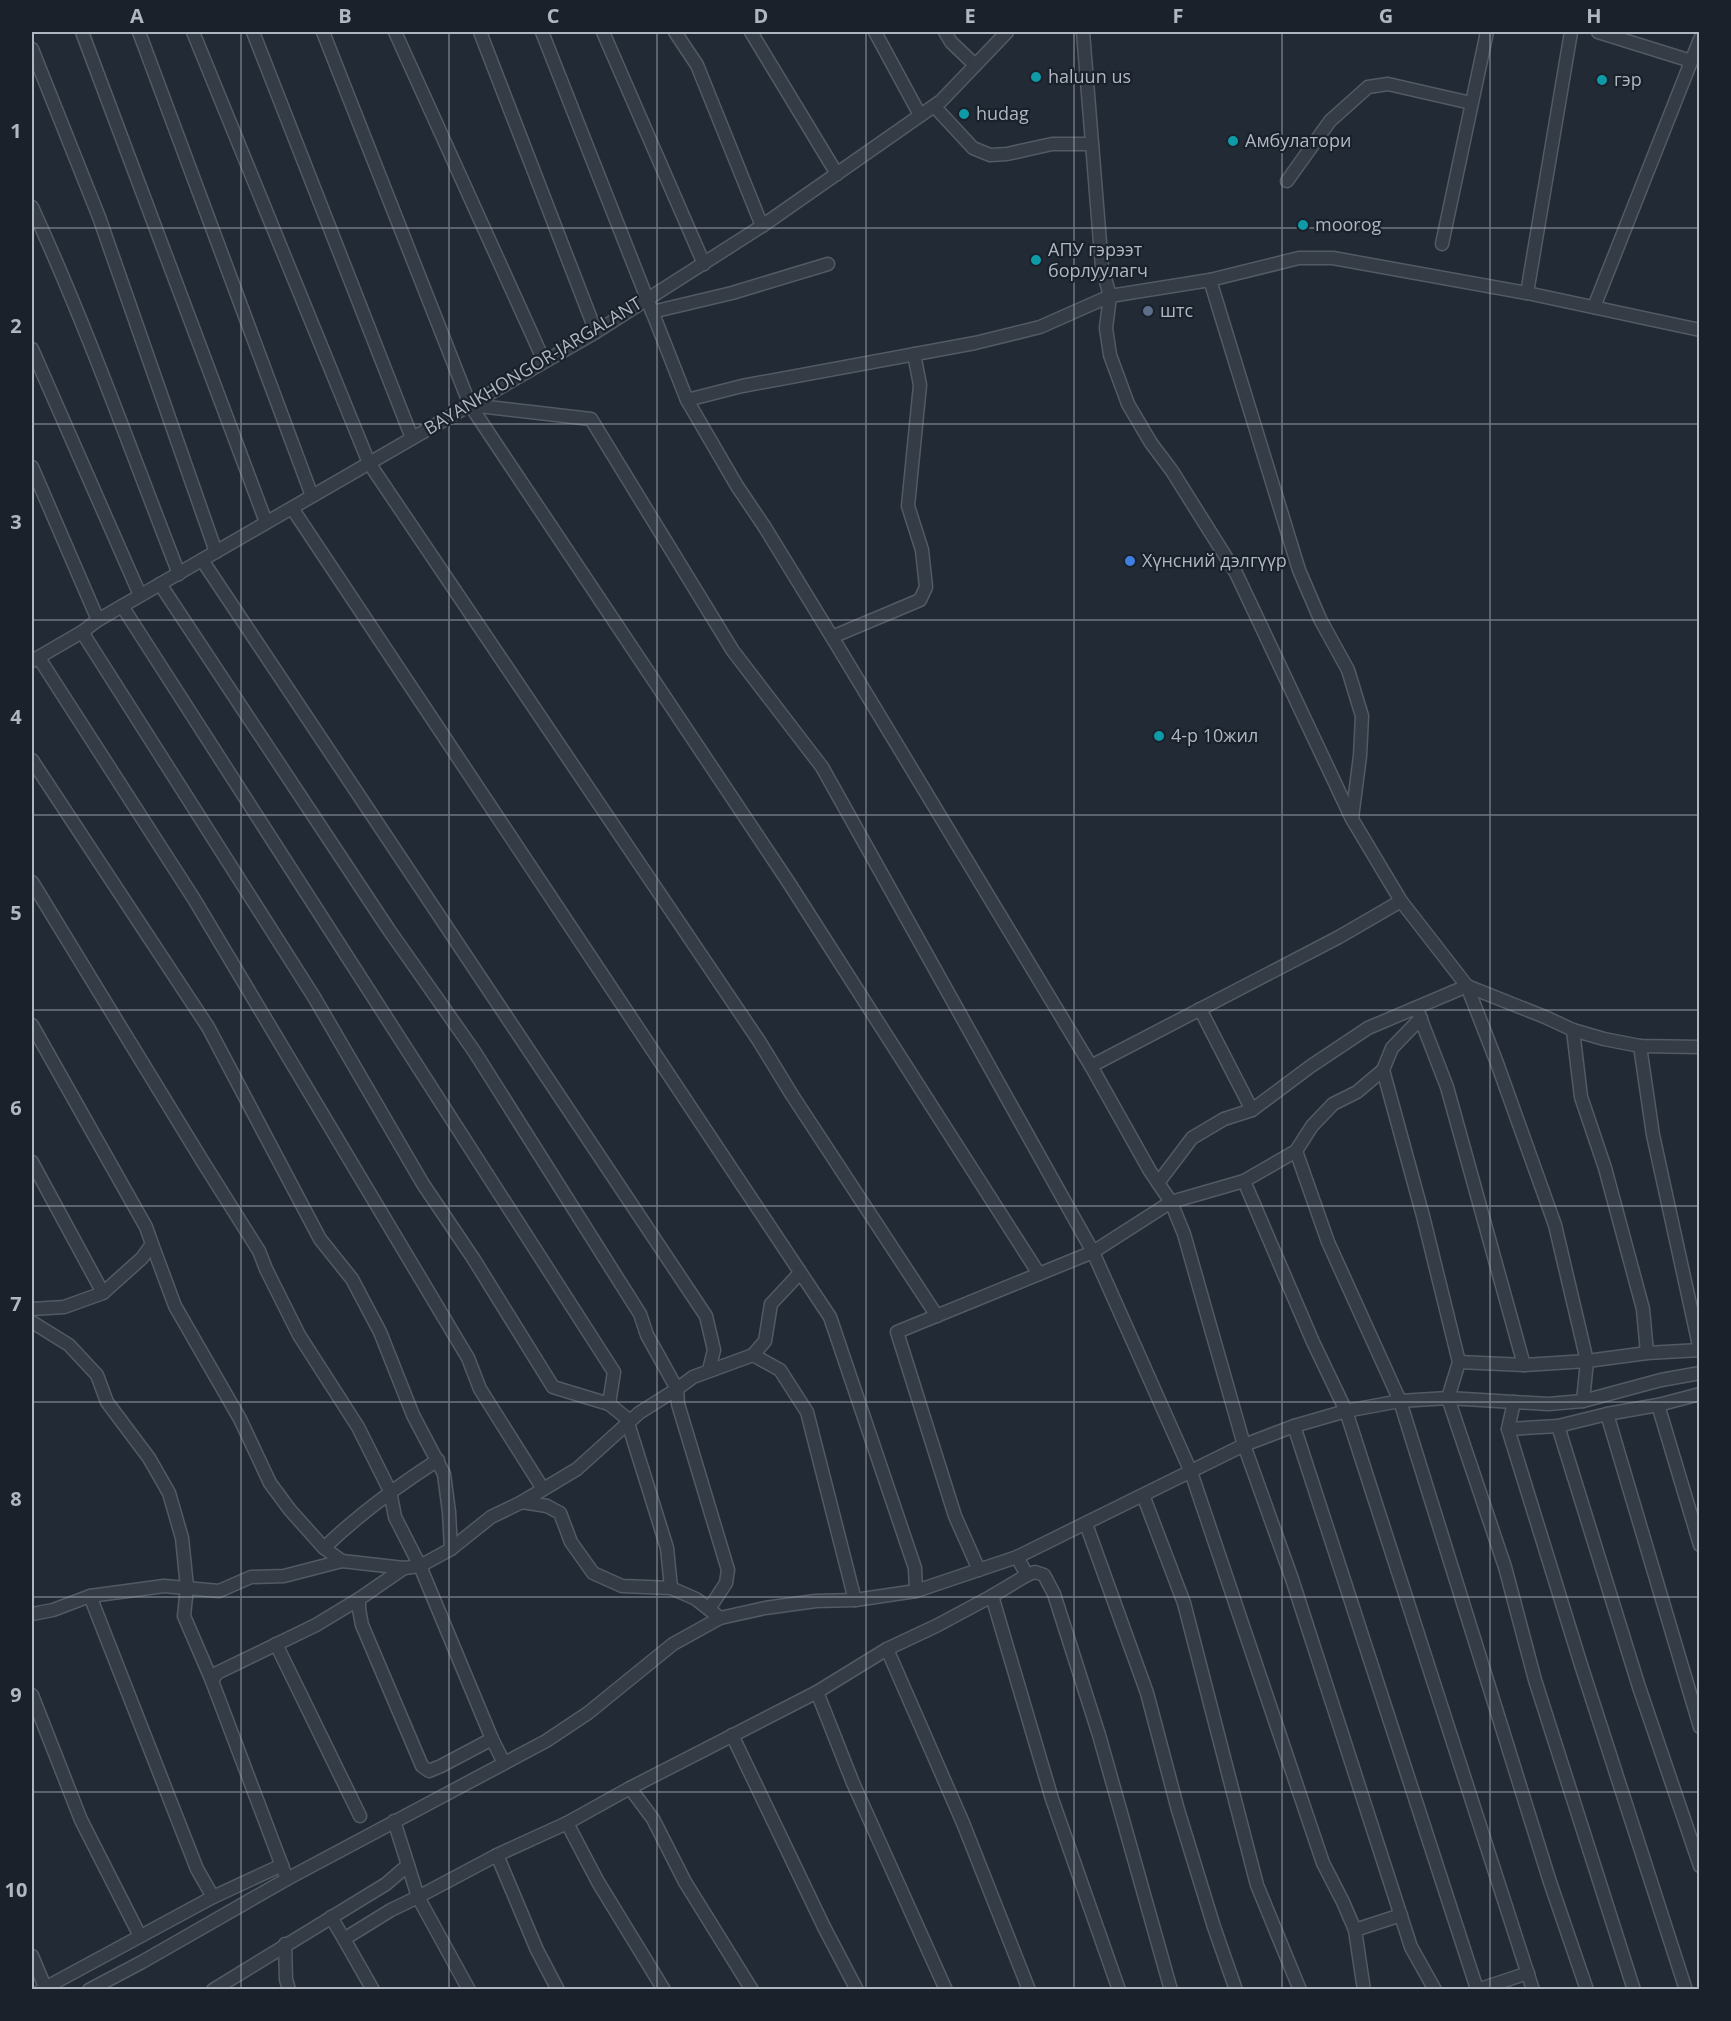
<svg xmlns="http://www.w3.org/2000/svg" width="1731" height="2021" font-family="'Open Sans',sans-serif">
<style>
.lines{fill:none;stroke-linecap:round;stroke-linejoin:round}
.minor-casing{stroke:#525a64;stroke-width:15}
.minor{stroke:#353c46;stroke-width:12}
.grid{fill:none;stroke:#afb7c3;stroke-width:1.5;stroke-opacity:0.55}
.culture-dot{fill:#0f9aa8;stroke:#1a212a;stroke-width:2}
.service-dot{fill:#5c6f8a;stroke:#1a212a;stroke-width:2}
.shop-dot{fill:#3f7fe0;stroke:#1a212a;stroke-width:2}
.labels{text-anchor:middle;stroke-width:4.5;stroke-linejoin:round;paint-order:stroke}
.poi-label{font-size:18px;fill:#afb7c3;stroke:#1a212a;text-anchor:start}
.street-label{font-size:18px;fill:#afb7c3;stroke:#1a212a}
.neatline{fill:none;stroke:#afb7c3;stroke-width:2}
.grid-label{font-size:20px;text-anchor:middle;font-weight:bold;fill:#afb7c3}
</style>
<rect width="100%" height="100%" fill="#222a35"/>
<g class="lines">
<defs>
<g id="minor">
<polyline points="82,32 266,522"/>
<polyline points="139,32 312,496"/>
<polyline points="193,32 369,463 759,1041 792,1095 937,1316"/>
<polyline points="253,32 412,438"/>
<polyline points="323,32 470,405 789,883 1039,1274 1093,1252 1171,1202 1244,1181"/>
<polyline points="395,32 544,361"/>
<polyline points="480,32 596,332"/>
<polyline points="542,32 687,400 737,486 764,526 832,637 1091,1066 1150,1171 1171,1202 1184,1234 1244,1445 1292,1579 1411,1947 1435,1990"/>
<polyline points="603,32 704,264"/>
<polyline points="675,32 697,65 762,226"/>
<polyline points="751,32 837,174"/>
<polyline points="875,32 920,115"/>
<polyline points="945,32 951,42 975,65"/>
<polyline points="1083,32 1102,267 1110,296 1210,280 1299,258 1333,258 1527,293 1700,330"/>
<polyline points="1598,32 1691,61"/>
<polyline points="32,49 99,217 216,552"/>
<polyline points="934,106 973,148 990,155 1007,154 1052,144 1092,144"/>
<polyline points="1287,181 1330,121 1368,87 1388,84 1471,103"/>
<path d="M32 207C87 327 131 451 179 574"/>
<polyline points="1442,244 1487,32"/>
<polyline points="1210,280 1299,570 1320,619 1348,670 1362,716 1360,756 1352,818"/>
<polyline points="1527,293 1571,32"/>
<polyline points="1110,296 1106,328 1110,355 1128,404 1151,443 1172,471 1236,573 1352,819 1401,901 1467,986 1497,1063 1555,1225 1587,1361 1583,1401"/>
<polyline points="1594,307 1700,39"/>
<polyline points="652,312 732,293 828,264"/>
<polyline points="32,349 140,595"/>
<polyline points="687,400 742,386 975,343 1040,327 1110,296"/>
<polyline points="470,405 591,419 733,651 822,767 1093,1252 1191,1472 1323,1863 1343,1902 1355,1930 1364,1990"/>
<polyline points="32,467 98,620"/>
<polyline points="292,508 830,1317 915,1568 916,1591"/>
<polyline points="202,560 706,1316 714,1350 709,1370"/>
<polyline points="160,584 389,930 474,1051 640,1314 647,1335 677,1389 639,1413 577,1469 522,1502"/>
<polyline points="122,606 614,1372 609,1404"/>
<polyline points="82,632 314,997 423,1184 473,1258 553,1387 609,1404 630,1421"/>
<polyline points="832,637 920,600 926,587 922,550 908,506 920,385 914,354"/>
<polyline points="39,658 194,899 468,1358 480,1389 543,1489"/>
<polyline points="32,661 82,632 98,620 596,332 762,226 941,101 1007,32"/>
<polyline points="32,760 208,1027 320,1239 352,1279 380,1332 413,1415 444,1474 449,1512 451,1549"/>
<polyline points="32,882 203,1162 259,1251 266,1269 299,1335 358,1427 390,1491 395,1517 420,1566 492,1739 504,1763"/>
<polyline points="1200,1009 1252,1110"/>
<polyline points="1418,1012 1447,1087 1524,1365 1587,1361 1647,1353 1700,1350"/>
<polyline points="1421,1018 1392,1048 1383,1070 1423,1216 1459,1362 1448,1398 1505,1567 1535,1680 1634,1990"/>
<polyline points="32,1025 146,1227 152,1244 142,1258 103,1293 64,1307 32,1309"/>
<polyline points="1573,1030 1581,1097 1605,1168 1643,1309 1647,1353"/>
<polyline points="1640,1046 1653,1135 1700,1350"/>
<polyline points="1091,1066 1339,937 1401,901"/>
<polyline points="1383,1070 1357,1092 1333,1104 1312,1126 1296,1151 1244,1181 1313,1342 1346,1411 1533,1990"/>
<polyline points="1296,1151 1328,1242 1400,1401 1550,1882 1587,1990"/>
<polyline points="32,1162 103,1293"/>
<polyline points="1158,1183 1192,1138 1224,1119 1252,1110 1311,1066 1368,1028 1467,986 1545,1017 1573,1030 1604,1039 1640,1046 1700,1047"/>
<polyline points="152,1244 175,1306 240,1419 270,1483 290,1510 324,1548 342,1561"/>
<polyline points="32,1322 69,1345 97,1375 107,1402 149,1458 169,1493 182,1538 187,1587 184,1616 212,1681"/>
<polyline points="753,1355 780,1370 807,1412 855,1600"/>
<polyline points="1459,1362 1524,1365"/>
<polyline points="1514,1402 1508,1429 1582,1668 1686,1990"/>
<polyline points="1658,1405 1700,1545"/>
<polyline points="1607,1414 1700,1727"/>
<polyline points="628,1423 667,1548 671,1588"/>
<polyline points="1294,1426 1477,1989"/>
<polyline points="1558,1426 1639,1687 1700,1866"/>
<polyline points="1508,1429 1558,1426 1607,1414 1658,1405 1700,1394"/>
<polyline points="1143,1495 1184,1603 1257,1885 1300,1990"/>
<polyline points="1086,1524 1147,1693 1178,1810 1214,1927 1236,1990"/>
<path d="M324 1548C360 1513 396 1487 438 1460"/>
<polyline points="404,1568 359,1599 359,1609 362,1625 422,1766 429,1771 441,1766 492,1739"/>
<polyline points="979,1570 955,1516 897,1332 1039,1274"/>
<polyline points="1027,1575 1035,1572 1044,1575 1054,1594 1099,1735 1171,1990"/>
<polyline points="90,1596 197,1869 213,1897"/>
<polyline points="992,1596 1052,1799 1119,1990"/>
<polyline points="709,1609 726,1583 728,1570 678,1404 677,1389 693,1377 753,1355 765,1341 771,1304 800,1273"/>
<polyline points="32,1614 53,1610 90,1596 164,1586 219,1591 251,1577 284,1576 342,1561 404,1568 420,1566 451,1549 491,1517 522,1502 547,1506 560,1513 571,1542 593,1573 622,1586 671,1588 696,1599 720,1618"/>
<polyline points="276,1644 360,1816"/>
<polyline points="887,1649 963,1823 1029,1990"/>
<polyline points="817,1692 853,1783 946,1990"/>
<polyline points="32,1695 81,1820 140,1936"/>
<polyline points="732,1735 824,1927 857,1990"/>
<polyline points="630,1788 653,1819 685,1882 752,1990"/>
<polyline points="567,1823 598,1882 664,1990"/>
<polyline points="497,1855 537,1950 558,1990"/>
<polyline points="287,1879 212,1681 217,1673 316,1625 359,1599"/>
<polyline points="331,1917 344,1939"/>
<polyline points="1355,1930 1401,1915"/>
<polyline points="285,1944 286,1979 289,1990"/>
<polyline points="32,1956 45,1987"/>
<polyline points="41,1990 213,1897 282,1865"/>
<polyline points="89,1990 142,1962 287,1879 546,1741 588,1713 673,1644 720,1618 765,1608 816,1601 855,1600 916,1591 1017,1557 1244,1445 1294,1426 1346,1411 1400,1401 1448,1398 1548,1404 1583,1401 1661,1380 1700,1373"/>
<polyline points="213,1990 386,1884 408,1865 394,1821"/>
<polyline points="373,1990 344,1939 391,1910 418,1897 408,1865"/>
<polyline points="469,1990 418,1897 497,1855 567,1823 630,1788 817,1692 887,1649 936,1626 992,1596 1027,1575 1017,1557"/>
<polyline points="1477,1990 1528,1973"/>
</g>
</defs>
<use href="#minor" class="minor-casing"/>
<use href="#minor" class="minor"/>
</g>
<path class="grid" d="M241 32V1990M449 32V1990M657 32V1990M866 32V1990M1074 32V1990M1282 32V1990M1490 32V1990M32 228H1700M32 424H1700M32 620H1700M32 815H1700M32 1010H1700M32 1206H1700M32 1402H1700M32 1597H1700M32 1792H1700"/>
<g class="culture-dot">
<circle cx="1036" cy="77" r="6"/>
<circle cx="1602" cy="80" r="6"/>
<circle cx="964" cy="114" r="6"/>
<circle cx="1233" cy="141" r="6"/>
<circle cx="1303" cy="225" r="6"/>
<circle cx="1036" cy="260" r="6"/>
<circle cx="1159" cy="736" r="6"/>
</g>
<circle class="service-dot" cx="1148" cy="311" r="6"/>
<circle class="shop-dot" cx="1130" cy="561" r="6"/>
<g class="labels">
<g class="poi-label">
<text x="1048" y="83">haluun us</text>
<text x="1614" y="86">гэр</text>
<text x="976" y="120">hudag</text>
<text x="1245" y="147">Амбулатори</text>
<text x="1315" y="231">moorog</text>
<text x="1048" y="256">АПУ гэрээт<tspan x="1048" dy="21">борлуулагч</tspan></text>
<text x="1160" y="317">штс</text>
<text x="1142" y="567">Хүнсний дэлгүүр</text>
<text x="1171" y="742">4-р 10жил</text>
</g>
<g class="street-label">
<text transform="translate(533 366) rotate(-31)" y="6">BAYANKHONGOR-JARGALANT</text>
</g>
</g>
<rect width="1731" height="2021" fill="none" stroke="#1a212a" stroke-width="66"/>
<rect x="33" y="33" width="1665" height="1955" class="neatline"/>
<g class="grid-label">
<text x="137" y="23">A</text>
<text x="345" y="23">B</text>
<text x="553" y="23">C</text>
<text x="761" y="23">D</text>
<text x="970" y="23">E</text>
<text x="1178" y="23">F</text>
<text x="1386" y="23">G</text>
<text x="1594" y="23">H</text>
<text x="16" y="138">1</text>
<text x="16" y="333">2</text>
<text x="16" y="529">3</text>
<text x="16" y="724">4</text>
<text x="16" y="920">5</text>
<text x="16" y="1115">6</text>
<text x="16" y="1311">7</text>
<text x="16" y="1506">8</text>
<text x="16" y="1702">9</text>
<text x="16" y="1897">10</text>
</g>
</svg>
